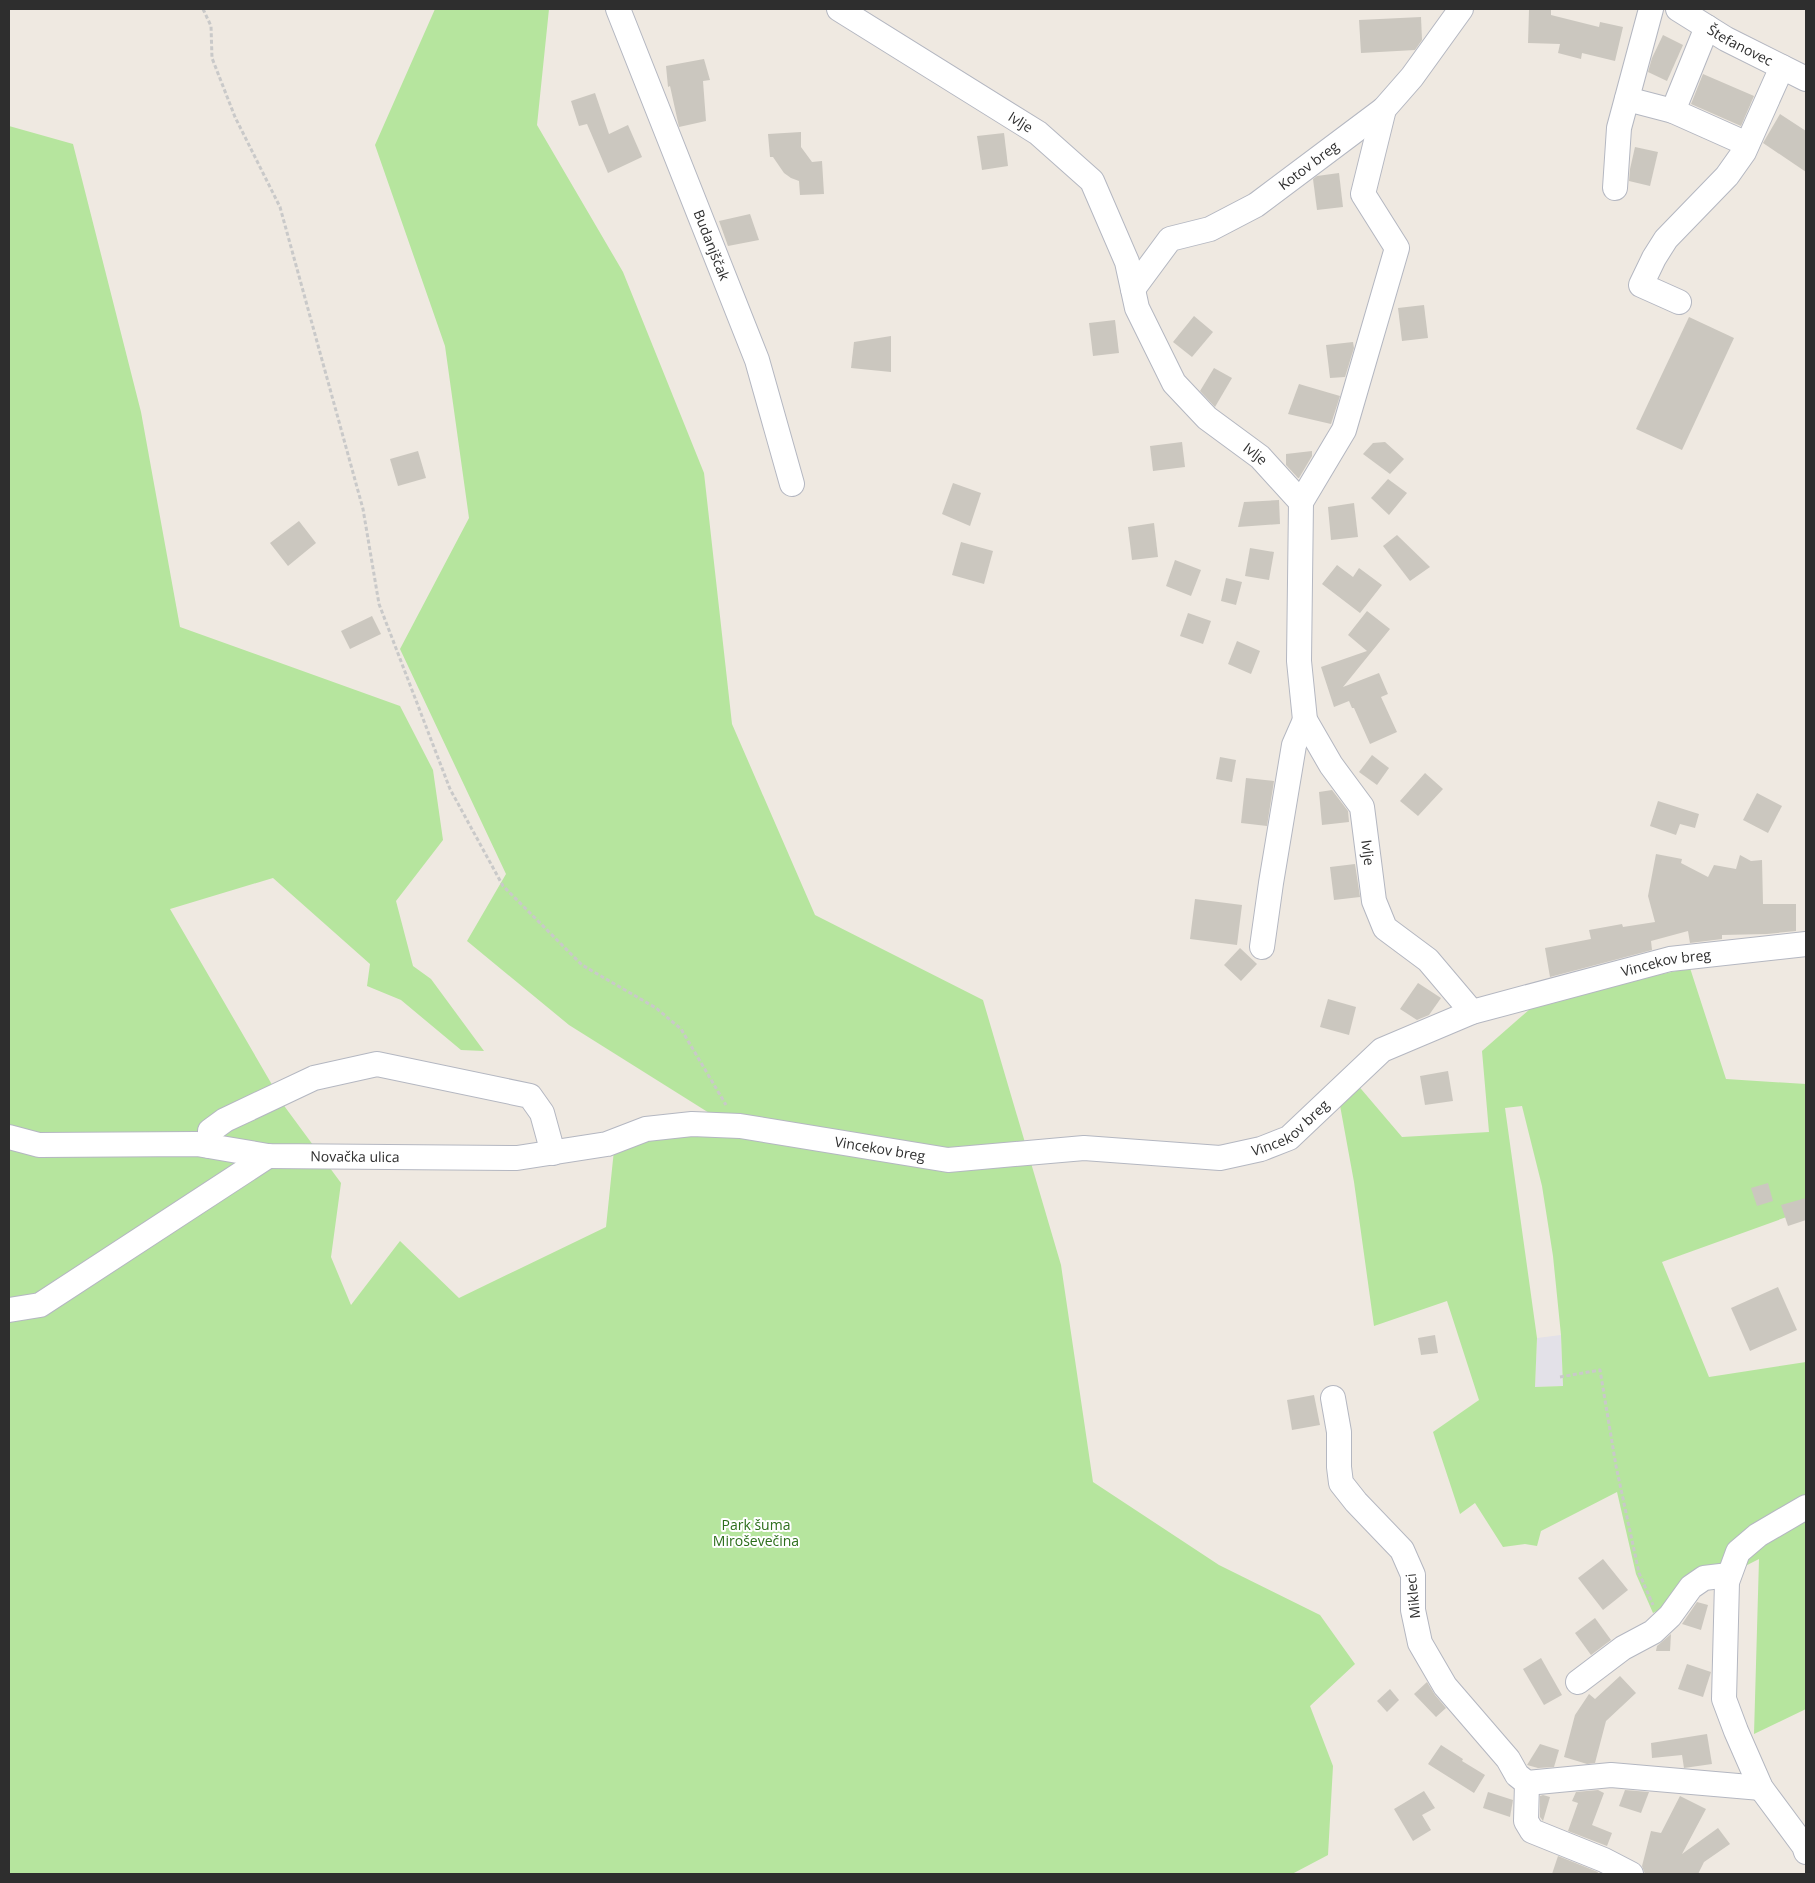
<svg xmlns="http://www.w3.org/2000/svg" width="1815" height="1883" font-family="'Open Sans',sans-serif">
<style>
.industrial{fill:#e3e1e8}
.green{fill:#b6e59e;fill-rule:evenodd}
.building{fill:#cbc7bf}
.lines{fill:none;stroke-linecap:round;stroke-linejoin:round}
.minor-casing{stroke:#b4b7c1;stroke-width:26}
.path{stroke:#c9c9c9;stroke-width:3;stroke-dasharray:4 2.5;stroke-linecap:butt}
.minor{stroke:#fff;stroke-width:24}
.labels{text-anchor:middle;stroke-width:4;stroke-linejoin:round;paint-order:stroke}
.street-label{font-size:14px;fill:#2e2e2e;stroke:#fff}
.park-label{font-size:14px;fill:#2c6e1b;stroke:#fff}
</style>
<rect width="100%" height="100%" fill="#efe9e1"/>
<polygon class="industrial" points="1561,1335 1563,1386 1535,1387 1537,1338"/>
<g class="green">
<polygon points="435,9 549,9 537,125 623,272 704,473 732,724 815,915 983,1000 1061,1265 1093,1482 1219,1565 1320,1615 1355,1664 1310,1706 1333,1766 1328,1855 1292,1874 9,1874 9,126 73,144 141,412 180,627 400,706 433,770 443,840 396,901 413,966 431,979 484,1051 461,1050 401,1000 367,986 370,964 273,878 170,909 285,1107 341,1183 331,1257 351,1305 400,1241 459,1298 606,1227 614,1150 722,1121 569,1025 467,941 506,874 400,649 469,518 445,346 375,145"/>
<path d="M1690 968 1726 1079 1806 1084V1210L1662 1262 1709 1377 1806 1362V1709L1754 1734 1759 1559 1653 1613 1636 1574 1617 1492 1541 1531 1537 1546 1525 1544 1503 1547 1475 1503 1460 1514 1433 1432 1479 1400 1447 1301 1374 1326 1354 1182 1339 1100 1356 1083 1402 1137 1489 1132 1482 1051 1539 1001ZM1522 1106 1542 1186 1553 1256 1561 1335 1563 1386 1535 1387 1537 1338 1505 1108Z"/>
</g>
<g class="building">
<polygon points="1529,10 1551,10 1551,15 1599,27 1600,22 1623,27 1615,61 1582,53 1581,59 1558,53 1560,44 1528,43"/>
<polygon points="1421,17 1422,40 1415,50 1361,53 1359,20"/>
<polygon points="1663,35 1683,45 1667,81 1648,72 1652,58"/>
<polygon points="704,59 710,80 703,81 706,121 679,127 670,86 668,87 666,66"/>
<polygon points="1703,74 1754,96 1741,126 1691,104"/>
<polygon points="595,93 609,134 628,125 642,157 608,173 587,124 579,126 571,101"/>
<polygon points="1780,114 1806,131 1806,172 1763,143"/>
<polygon points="801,132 801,147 812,162 822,161 824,194 800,195 799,181 791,178 784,173 773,157 770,157 768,134"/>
<polygon points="1004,133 1008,166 982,170 977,136"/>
<polygon points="1635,147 1658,152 1650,186 1629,181 1630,169"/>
<polygon points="1339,173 1343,207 1317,210 1313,179 1317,176"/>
<polygon points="750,214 759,240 728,246 719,221"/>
<polygon points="1424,305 1428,338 1402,341 1398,308"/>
<polygon points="1194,316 1213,332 1192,357 1173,342"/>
<polygon points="1689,317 1734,338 1682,450 1636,429"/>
<polygon points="1115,320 1119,353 1093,356 1089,323"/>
<polygon points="891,336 891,372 851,368 854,342"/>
<polygon points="1353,342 1354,348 1345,377 1330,378 1326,345"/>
<polygon points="1214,368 1232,378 1215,407 1200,391"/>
<polygon points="1299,384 1340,396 1331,424 1288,414"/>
<polygon points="1182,442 1185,467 1153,471 1150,446"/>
<polygon points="1385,442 1404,459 1390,474 1363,454 1373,443"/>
<polygon points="418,451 426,478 398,486 390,459"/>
<polygon points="1312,451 1312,456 1299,478 1298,478 1286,465 1286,454"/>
<polygon points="1388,479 1407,493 1389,515 1371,498"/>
<polygon points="953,483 981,493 970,526 942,514"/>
<polygon points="1279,500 1280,524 1238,527 1244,502"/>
<polygon points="1354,503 1358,537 1331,540 1328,507"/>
<polygon points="299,521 316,543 288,566 270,543"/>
<polygon points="1154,523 1158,557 1132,560 1128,527"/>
<polygon points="1397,535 1430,567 1410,581 1383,546"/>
<polygon points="961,542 993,551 984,584 952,575"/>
<polygon points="1250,548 1274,552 1269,580 1245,576"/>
<polygon points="1175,560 1201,570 1191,596 1166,586"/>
<polygon points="1337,565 1353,577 1359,568 1382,585 1360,613 1322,584"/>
<polygon points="1226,578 1242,582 1236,605 1221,601"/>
<polygon points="1367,611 1390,629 1343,687 1379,673 1388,694 1381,697 1397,732 1370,744 1354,708 1352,708 1349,701 1334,707 1321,667 1367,651 1348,635"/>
<polygon points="1188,613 1211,621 1203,644 1180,636"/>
<polygon points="372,616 381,634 350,649 341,631"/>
<polygon points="1237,641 1260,651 1251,674 1228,664"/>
<polygon points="1372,755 1389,768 1377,785 1359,772"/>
<polygon points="1220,757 1236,760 1232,782 1216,779"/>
<polygon points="1425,773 1443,789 1418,816 1400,801"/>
<polygon points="1246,778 1274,781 1267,826 1241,823"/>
<polygon points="1332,790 1348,811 1349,822 1322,825 1319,792"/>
<polygon points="1757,793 1782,806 1768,833 1743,820"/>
<polygon points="1658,801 1699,814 1695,828 1680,824 1676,835 1650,826"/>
<polygon points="1656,854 1682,859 1681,863 1708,877 1714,865 1736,869 1740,855 1751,861 1762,860 1763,904 1796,904 1796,931 1767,934 1722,935 1722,939 1690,943 1688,931 1651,941 1652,950 1550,977 1545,948 1591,939 1589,930 1622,924 1623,927 1655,922 1648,896"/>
<polygon points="1355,864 1360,897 1334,900 1330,867"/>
<polygon points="1195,899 1242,905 1237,945 1190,939"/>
<polygon points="1240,948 1257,964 1241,981 1224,965"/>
<polygon points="1418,983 1441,998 1429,1015 1417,1020 1400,1009"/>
<polygon points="1328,999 1356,1007 1349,1035 1320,1027"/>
<polygon points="1448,1071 1453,1101 1425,1105 1420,1076"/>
<polygon points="1768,1183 1773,1201 1757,1206 1751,1188"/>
<polygon points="1806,1198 1806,1220 1788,1226 1781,1205"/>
<polygon points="1778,1287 1797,1330 1750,1351 1731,1308"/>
<polygon points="1435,1335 1438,1353 1421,1355 1418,1338"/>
<polygon points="1314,1395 1320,1425 1292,1430 1287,1400"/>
<polygon points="1603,1559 1628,1590 1603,1610 1578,1578"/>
<polygon points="1697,1602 1708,1605 1701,1630 1682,1624"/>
<polygon points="1595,1618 1611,1640 1591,1655 1575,1633"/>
<polygon points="1671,1634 1670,1651 1656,1651 1657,1646"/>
<polygon points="1541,1658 1562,1695 1544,1705 1523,1669"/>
<polygon points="1687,1664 1711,1672 1703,1697 1678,1689"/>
<polygon points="1620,1676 1636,1693 1606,1721 1595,1763 1587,1764 1564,1757 1575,1715 1589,1694 1595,1699"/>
<polygon points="1427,1682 1435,1695 1446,1708 1436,1717 1414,1694"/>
<polygon points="1390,1689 1399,1700 1387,1712 1377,1701"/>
<polygon points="1707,1734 1712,1764 1684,1768 1682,1755 1652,1758 1651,1743"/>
<polygon points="1540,1744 1559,1750 1554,1767 1538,1768 1527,1765"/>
<polygon points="1441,1745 1463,1759 1462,1761 1485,1775 1474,1793 1428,1764"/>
<polygon points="1598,1790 1604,1793 1592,1825 1612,1833 1607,1846 1568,1831 1578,1803 1572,1801 1576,1792"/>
<polygon points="1625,1790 1649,1792 1641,1813 1619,1806"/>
<polygon points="1424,1791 1435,1808 1422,1815 1431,1830 1413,1841 1394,1809"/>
<polygon points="1488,1792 1513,1800 1510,1817 1483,1808"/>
<polygon points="1543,1795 1550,1797 1543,1821 1540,1817 1540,1796"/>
<polygon points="1680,1796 1706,1809 1682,1854 1718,1828 1730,1844 1704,1862 1698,1874 1645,1874 1642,1866 1651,1831 1661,1833"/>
<polygon points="1558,1856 1598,1872 1597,1874 1552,1874"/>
</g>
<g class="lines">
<defs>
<g id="minor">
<path id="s1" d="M618 9 757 360 792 484"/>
<path id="s2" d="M839 9 1038 133 1092 181 1127 262 1137 308 1174 383 1207 418 1260 457 1301 502 1299 661 1305 720 1331 765 1362 807 1374 901 1385 928 1428 960 1472 1012"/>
<path id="s3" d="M1678 9 1726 39 1806 79"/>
<polyline points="1707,27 1673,111 1747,144"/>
<polyline points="1627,99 1673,111"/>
<polyline points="1615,188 1619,128 1651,9"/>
<path id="s4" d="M1133 289 1170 239 1210 229 1256 205 1384 109 1412 77 1461 9"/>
<polyline points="1679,302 1641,285 1654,258 1666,239 1727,176 1744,152 1782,67"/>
<polyline points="1301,502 1344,430 1397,248 1363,194 1384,109"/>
<polyline points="1262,947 1271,883 1294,745 1305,720"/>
<path id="s5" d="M9 1137 39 1145 197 1144 268 1156 517 1158 607 1144 646 1129 692 1124 740 1126 948 1160 1084 1148 1220 1158 1261 1149 1289 1138 1382 1050 1472 1012 1670 959 1806 944"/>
<polyline points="210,1146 210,1131 225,1120 314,1078 377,1064 530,1096 542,1113 553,1153"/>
<polyline points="9,1310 40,1305 268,1156"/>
<polyline points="1333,1398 1339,1432 1339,1467 1341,1483 1356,1502 1402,1550 1413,1575 1413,1610 1420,1643 1445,1686 1508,1759 1517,1775 1527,1783 1611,1775 1761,1788"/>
<polyline points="1806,1507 1758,1535 1738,1552 1727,1582 1724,1699 1736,1731 1761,1788 1804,1846 1806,1852"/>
<polyline points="1578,1682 1623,1648 1653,1632 1670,1616 1691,1587 1704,1578 1729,1575"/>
<polyline points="1527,1783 1526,1821 1532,1831 1604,1860 1631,1874"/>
</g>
</defs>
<use href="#minor" class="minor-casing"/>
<g class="path">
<polyline points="203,9 211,26 212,58 235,117 280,207 363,509 379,604 450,789 503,886 582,965 656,1008 681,1029 726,1105"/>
<polyline points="1560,1377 1600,1370 1616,1466 1639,1573 1653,1605"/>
</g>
<use href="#minor" class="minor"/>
</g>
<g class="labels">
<g class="street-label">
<text dy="5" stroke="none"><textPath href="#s3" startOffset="72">Štefanovec</textPath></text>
<text dy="5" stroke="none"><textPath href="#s2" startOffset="214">Ivlje</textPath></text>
<text dy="5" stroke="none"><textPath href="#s4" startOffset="221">Kotov breg</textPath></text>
<text dy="5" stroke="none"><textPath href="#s1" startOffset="254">Budanjščak</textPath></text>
<text dy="5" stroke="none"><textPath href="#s2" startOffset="634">Ivlje</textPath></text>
<text dy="5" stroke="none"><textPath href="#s2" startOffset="1069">Ivlje</textPath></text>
<text dy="5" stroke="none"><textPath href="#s5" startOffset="1719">Vincekov breg</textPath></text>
<text dy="5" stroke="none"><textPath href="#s5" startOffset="1299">Vincekov breg</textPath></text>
<text dy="5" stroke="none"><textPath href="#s5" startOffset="879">Vincekov breg</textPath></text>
<text dy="5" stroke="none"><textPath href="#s5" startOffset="348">Novačka ulica</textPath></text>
<text transform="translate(1413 1596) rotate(-96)" y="5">Mikleci</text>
</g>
<g class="park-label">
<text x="756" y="1530">Park šuma<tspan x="756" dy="16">Miroševečina</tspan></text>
</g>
</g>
<rect width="1815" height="1883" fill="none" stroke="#2e2e2e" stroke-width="20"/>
</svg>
